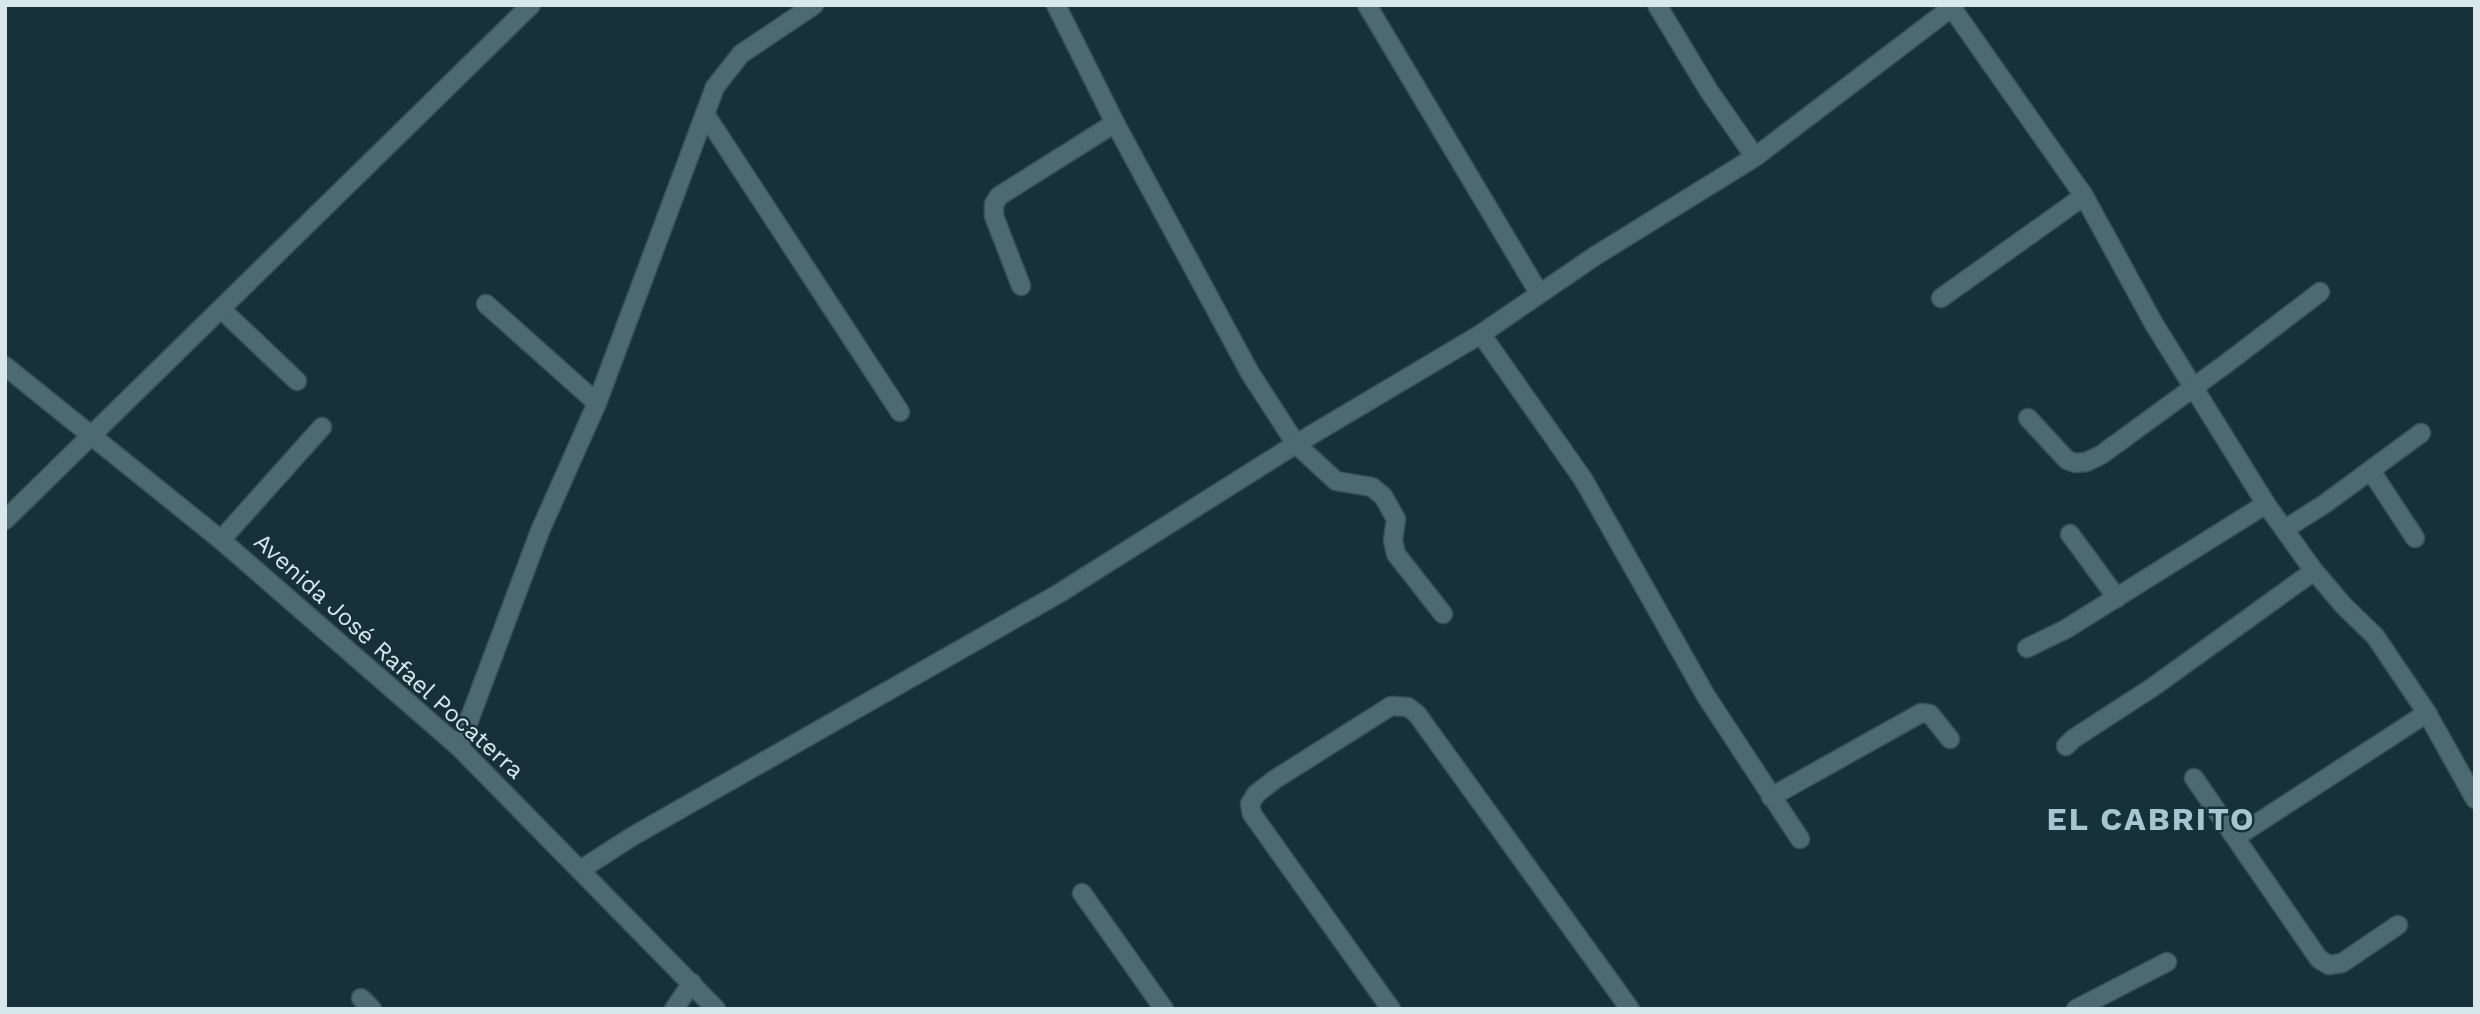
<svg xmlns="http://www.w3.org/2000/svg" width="2480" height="1014" font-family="'Work Sans',sans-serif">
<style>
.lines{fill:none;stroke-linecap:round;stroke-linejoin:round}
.minor-casing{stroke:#384f55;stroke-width:21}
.minor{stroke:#4d6971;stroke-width:18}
.labels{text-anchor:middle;stroke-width:5;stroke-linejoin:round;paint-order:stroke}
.street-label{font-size:24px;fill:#d7e7eb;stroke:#163139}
.district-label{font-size:32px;font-weight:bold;letter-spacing:2px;fill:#a7c5cf;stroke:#163139}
</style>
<rect width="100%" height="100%" fill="#163139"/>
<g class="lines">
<defs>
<g id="minor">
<polyline points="1056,5 1115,123 1250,373 1296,444 1336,481 1372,487 1383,496 1396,519 1393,540 1396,554 1443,614"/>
<polyline points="1367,5 1539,293"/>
<polyline points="1657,5 1709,91 1755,157"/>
<polyline points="1952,8 2084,196 2154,324 2266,504 2314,571 2344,606 2375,636 2427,713 2236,837"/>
<polyline points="705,114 900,412"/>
<polyline points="1021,286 994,216 994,204 999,196 1115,123"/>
<polyline points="1941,298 2084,196"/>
<polyline points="486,304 597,403"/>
<polyline points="221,309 297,381"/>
<polyline points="1481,334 1583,479 1706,696 1800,839"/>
<polyline points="5,366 221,540 459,747 716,1009"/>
<polyline points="2028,418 2067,460 2075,463 2086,462 2101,455 2227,363 2320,292"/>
<polyline points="2371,471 2415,538"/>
<polyline points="5,520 531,5"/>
<polyline points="2285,529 2326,503 2421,433"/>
<polyline points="2070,534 2117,598"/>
<polyline points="221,540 322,427"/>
<polyline points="2027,648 2066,629 2266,504"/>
<polyline points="2427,713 2475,799"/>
<polyline points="2066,746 2073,739 2153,687 2314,571"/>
<polyline points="459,747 540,531 597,403 715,87 741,54 814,5"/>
<polyline points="2194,778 2319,959 2329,965 2342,963 2398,925"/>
<polyline points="1771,797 1921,713 1930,714 1950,739"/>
<polyline points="580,870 633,836 1058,594 1296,444 1481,334 1595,256 1755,157 1955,5"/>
<polyline points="1082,893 1164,1009"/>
<polyline points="361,998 372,1009"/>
<polyline points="674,1009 692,983"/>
<polyline points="1391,1009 1252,814 1250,804 1256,794 1274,780 1391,706 1408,707 1417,714 1630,1009"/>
<polyline points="2076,1009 2167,962"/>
</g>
</defs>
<use href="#minor" class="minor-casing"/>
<use href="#minor" class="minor"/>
</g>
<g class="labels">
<g class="street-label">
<text transform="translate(389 656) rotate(42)" y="8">Avenida José Rafael Pocaterra</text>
</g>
<g class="district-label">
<text x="2151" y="830">EL CABRITO</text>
</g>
</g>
<rect width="2480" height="1014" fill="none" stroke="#d7e7eb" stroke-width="14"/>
</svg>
